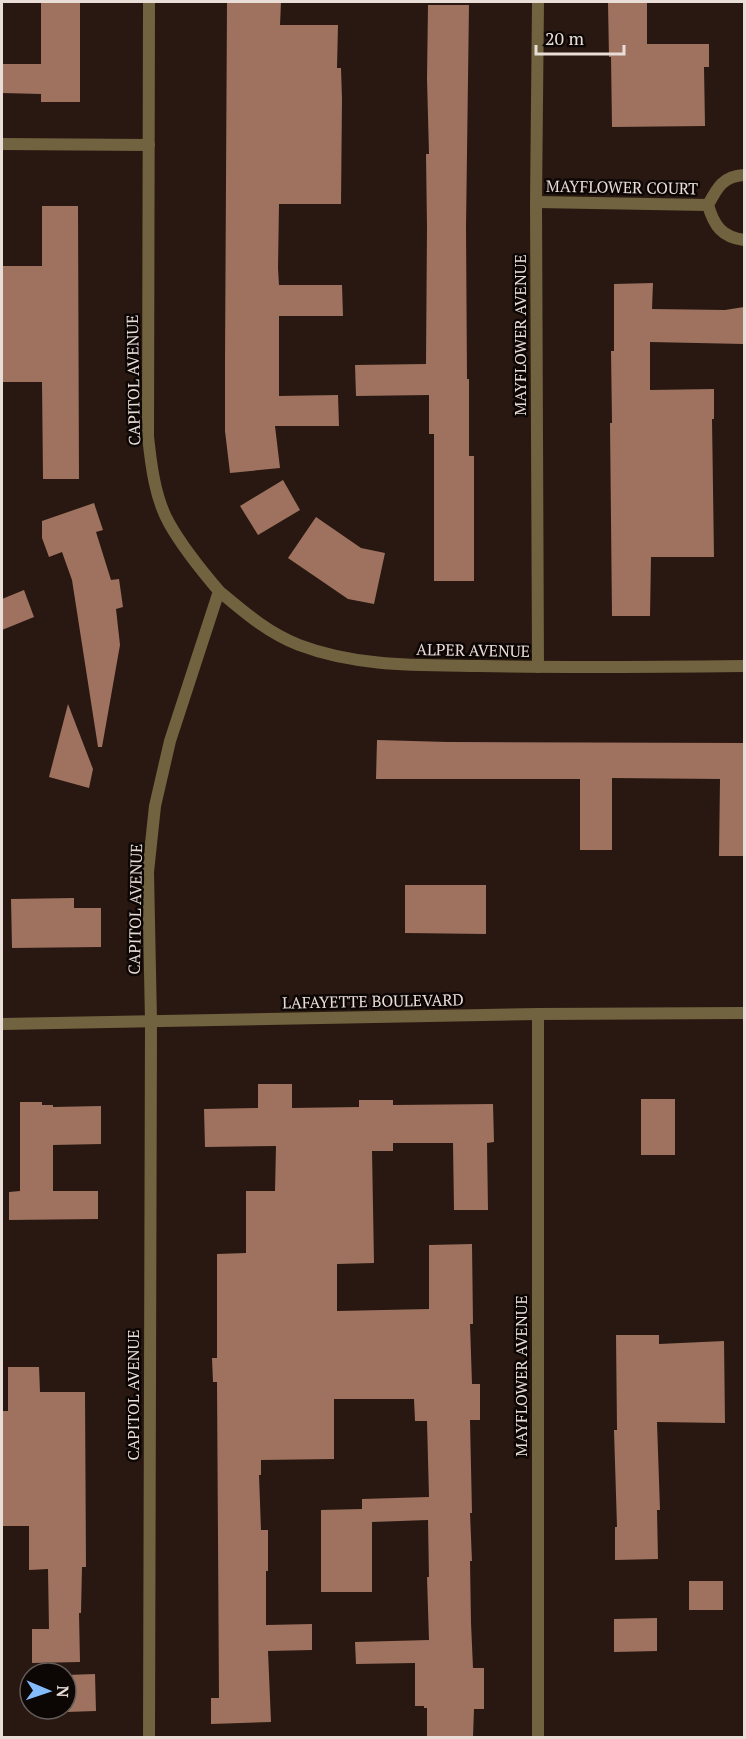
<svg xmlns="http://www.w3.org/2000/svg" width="746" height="1739" font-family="'PT Serif',serif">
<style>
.building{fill:#9e725f}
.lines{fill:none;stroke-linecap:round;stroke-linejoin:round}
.street{stroke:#71633f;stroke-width:12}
.labels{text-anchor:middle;stroke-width:5;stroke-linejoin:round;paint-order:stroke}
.street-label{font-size:16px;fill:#e9ddd8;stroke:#0c0604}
</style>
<rect width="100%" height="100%" fill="#291811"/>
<g class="building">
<polygon points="41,2 80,2 80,102 41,102 41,94 2,93 2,64 41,64"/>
<polygon points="227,2 281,2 280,25 338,25 337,68 341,68 342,99 341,204 279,204 278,268 279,285 342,285 343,316 279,316 279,396 338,395 339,426 275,426 280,468 230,473 225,431 225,361"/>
<polygon points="608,3 647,3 647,44 709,44 709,67 704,67 705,126 612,127 611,57 609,57"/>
<polygon points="428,5 469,5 466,227 467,379 469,379 469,456 474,456 474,581 434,581 434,434 429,434 429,395 356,396 355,365 426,364 427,227 426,154 429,154 427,79"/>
<polygon points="42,206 78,206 79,479 43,479 42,382 2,382 2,266 42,266"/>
<polygon points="653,283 652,309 725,310 744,307 744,344 650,342 650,390 714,389 714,419 712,419 714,557 651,557 650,616 612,616 610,423 612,423 611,351 614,351 614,284"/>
<polygon points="283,480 300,510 258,535 240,506"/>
<polygon points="94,503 103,530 96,532 111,580 119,579 123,607 116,609 120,645 102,747 98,747 72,580 62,552 49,557 42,538 42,521"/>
<polygon points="316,517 361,548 385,553 374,604 348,599 288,558"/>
<polygon points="24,590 34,617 2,630 2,599"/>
<polygon points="68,704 93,769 89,788 49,777"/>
<polygon points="377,740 448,742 744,743 744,856 719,856 720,779 612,778 612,850 580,850 580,779 376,779"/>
<polygon points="405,885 486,885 486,934 405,933"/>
<polygon points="74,898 74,908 101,908 101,947 12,948 11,899"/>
<polygon points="258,1084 292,1084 292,1108 359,1107 359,1100 393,1100 393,1105 493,1104 494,1142 487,1143 488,1210 454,1210 453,1143 393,1143 393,1151 372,1151 374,1263 337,1264 337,1311 429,1309 429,1245 472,1244 473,1324 470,1324 472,1384 480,1384 480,1420 470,1420 472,1513 470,1513 472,1561 470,1561 471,1623 473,1668 484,1668 484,1709 474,1709 473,1737 427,1737 427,1708 424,1708 424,1706 415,1706 415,1663 356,1664 355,1642 429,1640 427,1577 429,1577 428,1520 372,1522 372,1592 321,1592 321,1510 362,1509 362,1499 429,1497 427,1421 415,1421 414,1399 334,1399 334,1459 261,1460 261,1475 259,1475 261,1530 268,1530 268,1571 266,1571 266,1625 312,1624 312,1650 268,1651 271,1722 211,1724 211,1698 219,1698 217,1382 213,1382 212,1358 217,1358 217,1254 246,1253 246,1191 275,1191 276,1146 205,1147 204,1109 258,1108"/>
<rect x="641" y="1099" width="34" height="56"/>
<polygon points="20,1102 42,1102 42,1105 53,1105 53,1107 101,1106 101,1144 53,1145 53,1191 98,1191 98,1219 9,1220 9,1192 20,1191"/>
<polygon points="616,1335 659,1335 659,1344 724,1341 725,1423 657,1422 660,1510 657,1510 658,1559 615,1560 615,1527 617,1527 614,1430 617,1430"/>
<polygon points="8,1367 39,1367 40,1392 85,1392 86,1567 82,1567 81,1613 79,1613 80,1662 32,1663 32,1629 49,1629 48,1569 29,1570 29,1526 2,1526 2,1411 8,1411"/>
<rect x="689" y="1581" width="34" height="29"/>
<polygon points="657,1618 657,1651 614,1652 614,1619"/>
<polygon points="95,1674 96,1711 66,1712 66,1675"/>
</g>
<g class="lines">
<g class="street">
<path d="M149 2 148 436C151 465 155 498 169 523 183 548 201 570 219 591L170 741 155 806 148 872 151 1021 149 1738"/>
<polyline points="2,144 149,145"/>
<path d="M744 175C723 176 717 188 708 205 714 226 722 237 744 240"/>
<polyline points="536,202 708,205"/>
<path d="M219 591C244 612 268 633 299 645 357 667 418 665 479 666 568 668 656 667 744 666"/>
<polyline points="538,667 536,202 538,2"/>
<polyline points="2,1024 538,1014 744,1013"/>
<polyline points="538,1738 538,1014"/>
</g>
</g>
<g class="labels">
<g class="street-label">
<text transform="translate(622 187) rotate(1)" y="6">MAYFLOWER COURT</text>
<text transform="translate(520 335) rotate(-90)" y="6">MAYFLOWER AVENUE</text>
<text transform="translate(133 380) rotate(-91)" y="6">CAPITOL AVENUE</text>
<text transform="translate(473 650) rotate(1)" y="6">ALPER AVENUE</text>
<text transform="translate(135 909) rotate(-89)" y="6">CAPITOL AVENUE</text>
<text transform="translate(373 1001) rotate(-1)" y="6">LAFAYETTE BOULEVARD</text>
<text transform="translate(521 1376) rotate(-90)" y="6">MAYFLOWER AVENUE</text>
<text transform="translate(133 1395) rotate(-90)" y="6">CAPITOL AVENUE</text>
</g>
</g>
<rect width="746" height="1739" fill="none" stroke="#e9ddd8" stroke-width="6"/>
<g transform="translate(48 1691) rotate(92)"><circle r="28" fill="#0c0604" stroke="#645c59" stroke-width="1.5"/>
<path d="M0-4.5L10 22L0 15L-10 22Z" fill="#84bcfb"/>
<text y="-9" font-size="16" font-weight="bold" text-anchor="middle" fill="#e9ddd8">N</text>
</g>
<path d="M536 45v9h88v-9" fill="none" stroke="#e9ddd8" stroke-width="3"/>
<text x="545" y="45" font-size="18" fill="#e9ddd8" stroke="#0c0604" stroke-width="4.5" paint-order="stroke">20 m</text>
</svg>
